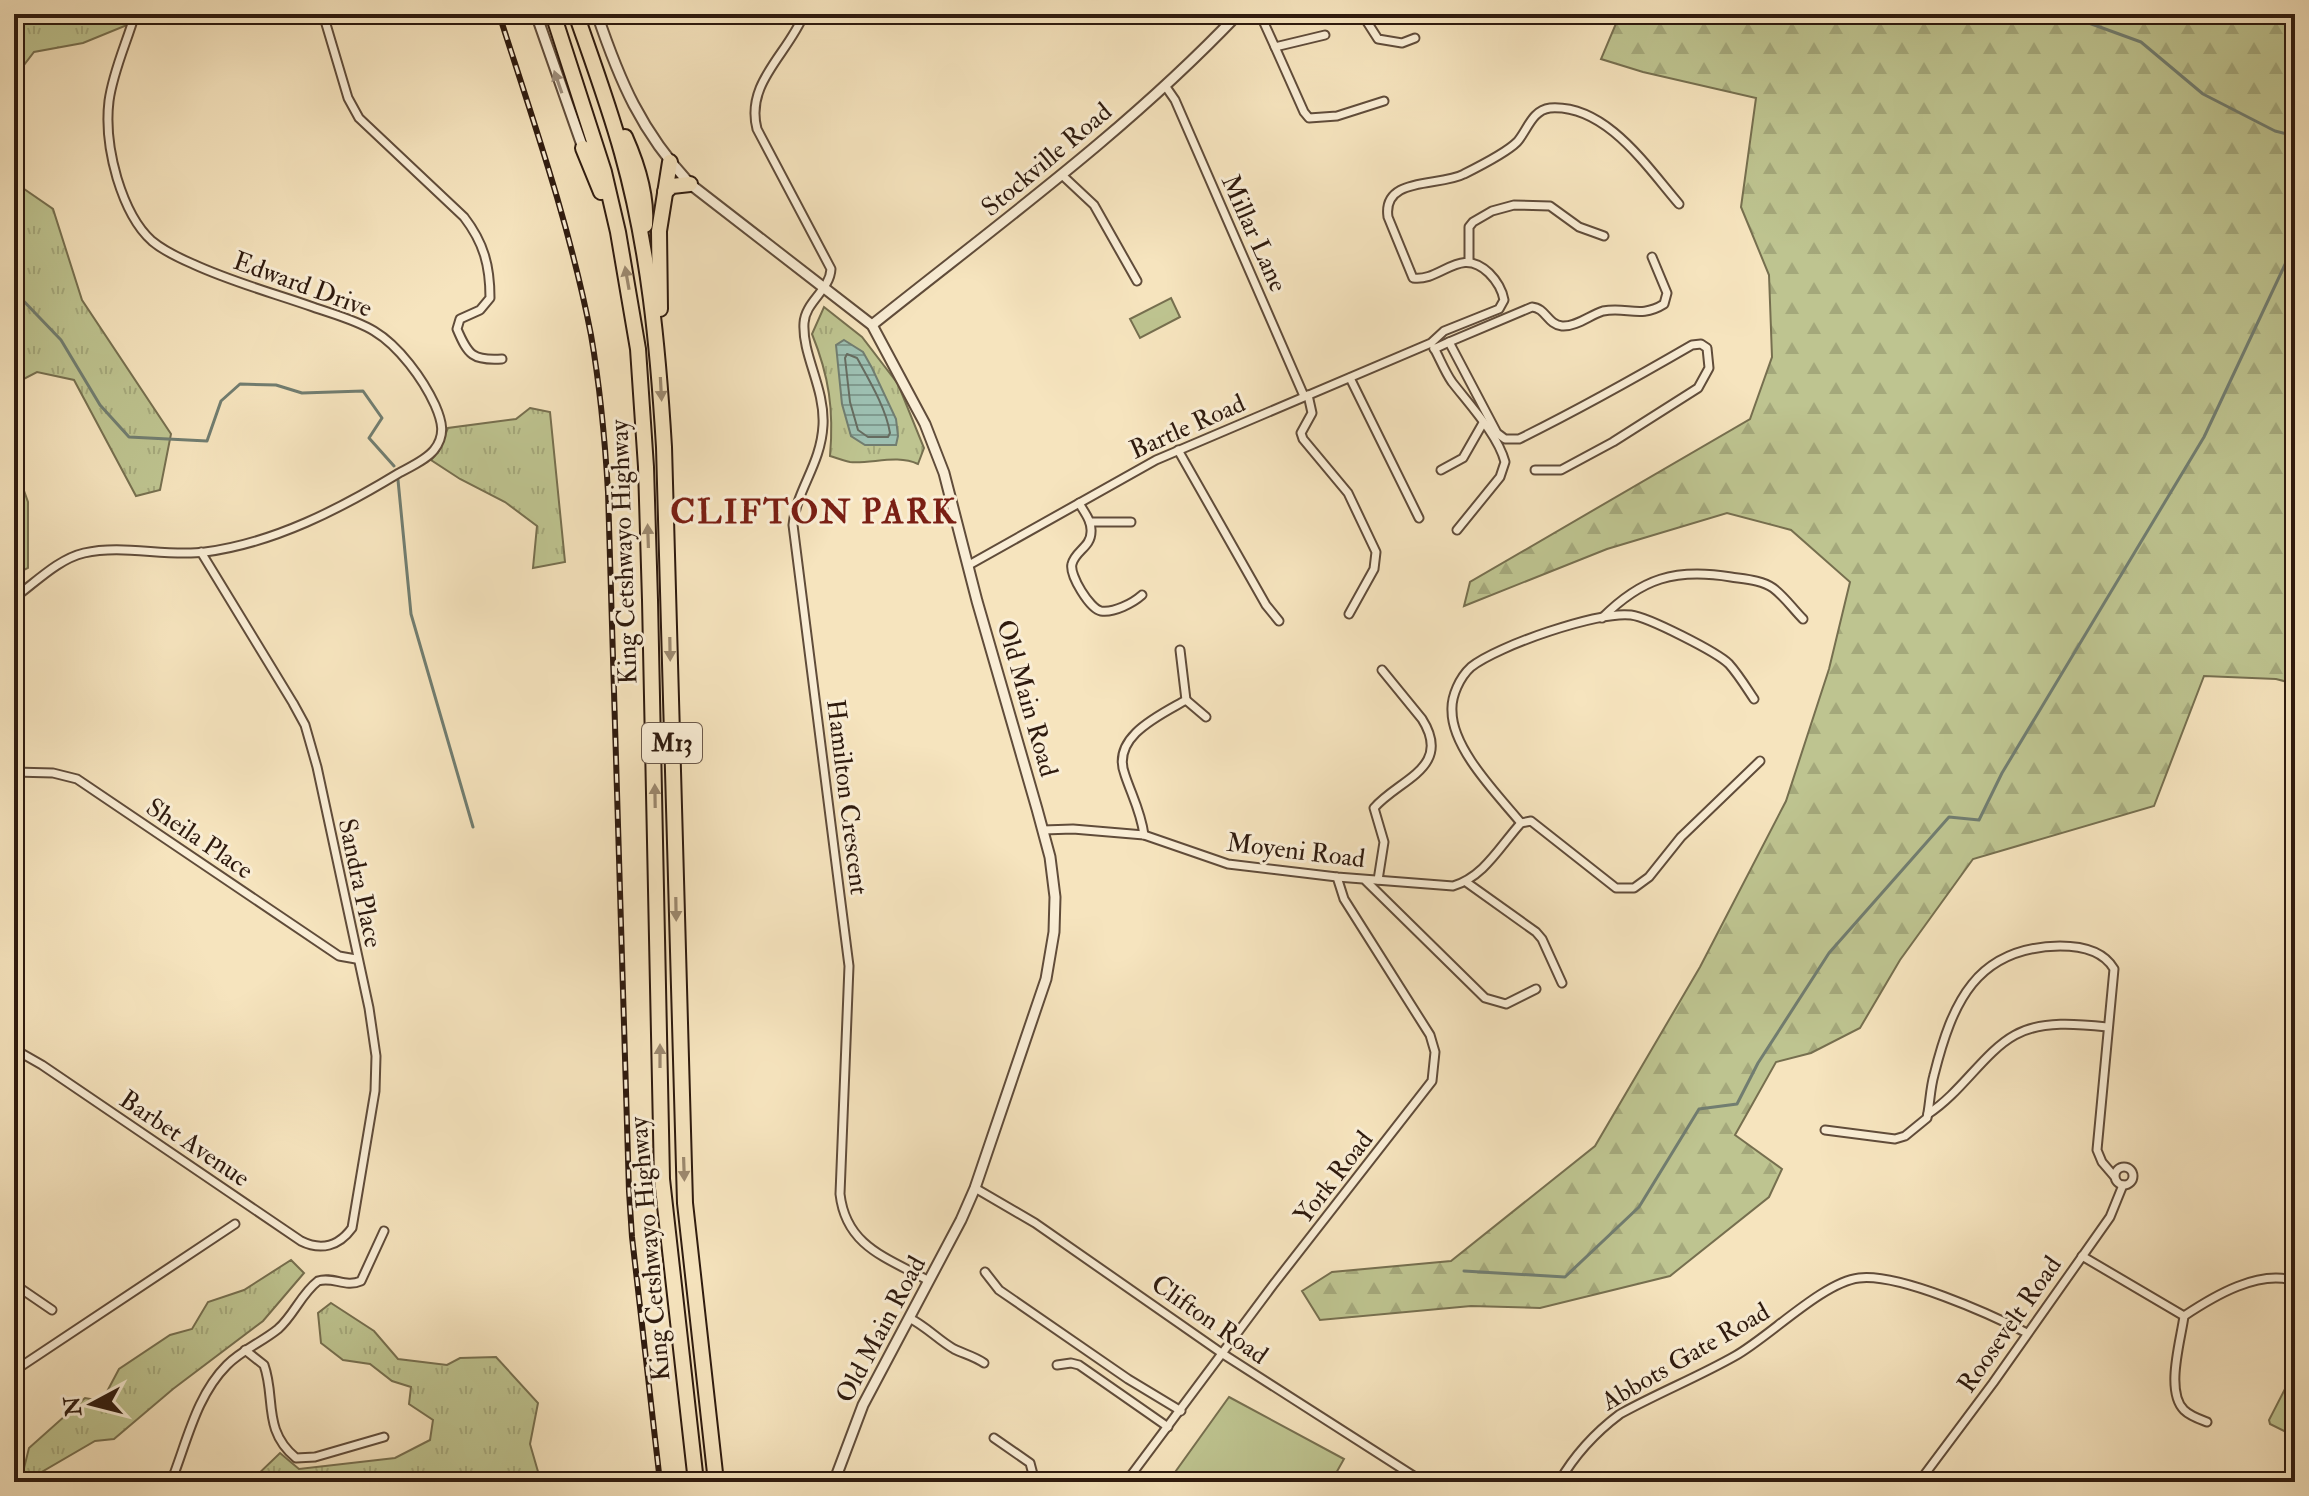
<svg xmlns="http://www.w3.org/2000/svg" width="2309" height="1496" font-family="'IM FELL Double Pica',serif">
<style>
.grass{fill:url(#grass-tufts);stroke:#766f4f;stroke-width:2}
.forest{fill:url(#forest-firs);stroke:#766f4f;stroke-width:2}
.garden{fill:#bec490;stroke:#766f4f;stroke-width:2}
.water{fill:url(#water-rules);stroke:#717d70;stroke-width:2}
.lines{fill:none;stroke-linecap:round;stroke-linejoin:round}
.shore{stroke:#666c60;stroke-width:2}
.stream{stroke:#717d70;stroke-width:3}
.minor-casing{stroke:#604c3a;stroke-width:11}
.tertiary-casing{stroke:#604c3a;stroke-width:13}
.motorway-casing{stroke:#2e1a0e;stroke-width:18}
.minor{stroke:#f9edd5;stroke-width:7}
.tertiary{stroke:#f9edd5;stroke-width:9}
.motorway{stroke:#f6e4be;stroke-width:14}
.rail-casing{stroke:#2e1a0e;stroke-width:6}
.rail{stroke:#f9edd5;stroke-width:3;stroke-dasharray:9;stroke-linecap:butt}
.oneway{fill:#9e8e7b}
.oneway2{fill:#9c896f}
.labels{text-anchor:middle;stroke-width:6;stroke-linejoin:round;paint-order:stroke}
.shield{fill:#f9edd5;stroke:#6b594a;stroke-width:2}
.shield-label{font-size:24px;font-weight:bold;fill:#2e1a0e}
.street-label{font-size:26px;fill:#2e1a0e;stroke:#f9edd5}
.district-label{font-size:34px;font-weight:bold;letter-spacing:2px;fill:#7a1f14;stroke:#f9edd5}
</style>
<defs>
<pattern id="grass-tufts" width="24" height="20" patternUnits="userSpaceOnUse" patternTransform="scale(2)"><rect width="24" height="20" fill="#bec490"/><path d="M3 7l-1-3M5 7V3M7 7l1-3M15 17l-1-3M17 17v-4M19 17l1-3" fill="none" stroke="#a4a87b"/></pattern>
<pattern id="forest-firs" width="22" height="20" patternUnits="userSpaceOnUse" patternTransform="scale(2)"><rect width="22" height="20" fill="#bec490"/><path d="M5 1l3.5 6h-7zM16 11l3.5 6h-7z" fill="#a4a87b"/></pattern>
<pattern id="water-rules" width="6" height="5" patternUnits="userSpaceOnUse" patternTransform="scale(2)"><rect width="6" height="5" fill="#9dbfb1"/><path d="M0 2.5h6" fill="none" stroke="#809a8e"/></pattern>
</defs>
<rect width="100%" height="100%" fill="#f6e4be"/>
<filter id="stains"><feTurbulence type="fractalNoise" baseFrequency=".0025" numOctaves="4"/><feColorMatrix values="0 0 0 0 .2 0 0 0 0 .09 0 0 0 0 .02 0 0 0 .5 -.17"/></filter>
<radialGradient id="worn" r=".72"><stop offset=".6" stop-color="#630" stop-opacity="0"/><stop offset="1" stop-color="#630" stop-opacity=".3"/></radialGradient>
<g class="grass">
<polygon points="14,14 134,14 132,23 83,43 34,52 14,78"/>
<polygon points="14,182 53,209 82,300 171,434 160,490 136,496 74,380 37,372 14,384"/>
<path d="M824 307 862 337 898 384 924 448 918 464C897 454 872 464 850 462 844 461 837 458 830 456 834 410 829 376 812 334Z"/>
<polygon points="530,408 550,412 565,562 533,568 537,526 505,502 460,479 431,460 439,451 448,428 516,419"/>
<polygon points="14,463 28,502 28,568 14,575"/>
<polygon points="291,1260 304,1273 263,1321 173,1389 114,1439 95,1441 40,1473 34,1482 14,1482 21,1480 29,1448 85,1398 102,1401 119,1369 170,1335 192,1329 208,1302 244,1290"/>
<polygon points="331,1303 374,1331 398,1359 447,1365 460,1358 496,1357 538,1403 530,1444 541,1482 250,1482 280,1453 299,1469 395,1458 430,1440 433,1420 409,1404 411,1387 392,1381 370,1364 343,1360 321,1343 318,1313"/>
</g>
<polygon class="forest" points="1620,14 2289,14 2295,19 2295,684 2276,679 2204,676 2154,806 1973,859 1900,960 1860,1028 1811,1053 1776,1062 1735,1135 1782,1169 1769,1197 1670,1276 1540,1308 1471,1306 1320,1320 1302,1291 1332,1272 1451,1261 1595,1146 1700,967 1786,801 1829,669 1850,582 1791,530 1727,513 1607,549 1464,606 1470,582 1750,419 1772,357 1769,275 1741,207 1756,98 1643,72 1601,59"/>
<g class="garden">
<polygon points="1171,298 1180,317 1140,338 1130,319"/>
<polygon points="2292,1382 2295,1383 2295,1422 2290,1431 2286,1432 2270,1424 2269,1420 2288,1383"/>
<polygon points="1229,1397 1344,1459 1331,1482 1168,1482"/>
</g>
<polygon class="water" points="844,340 863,352 872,368 896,419 898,436 896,445 865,445 851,436 842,404 836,345"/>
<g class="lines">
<path class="shore" d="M847 354 857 358C869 380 886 408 890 433L888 437H868L858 430 850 402 845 358Z"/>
<g class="stream">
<polyline points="1627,14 1749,23 1769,14"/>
<polyline points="2064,14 2141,42 2203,94 2275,131 2295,136"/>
<polyline points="14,291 61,340 100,405 129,437 207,441 221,401 240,384 276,385 302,393 363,391 382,418 369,438 394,466"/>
<polyline points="398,480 411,614 473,827"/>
<polyline points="1464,1271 1565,1277 1639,1207 1699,1109 1737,1104 1758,1063 1829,953 1949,817 1979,820 2002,773 2204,437 2289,256 2295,253"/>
</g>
<defs>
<g id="minor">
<path d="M323 14 348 98 359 118 464 217C484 243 490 266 490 298L480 310 460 319 457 329C468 355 473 361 502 359"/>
<path d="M804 14C788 54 745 83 757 129L831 269C830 290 805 302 804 323 802 355 825 388 823 425 821 465 796 490 793 525L849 966 840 1194C846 1247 888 1258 929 1281"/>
<polyline points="1260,14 1275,47 1325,35"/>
<polyline points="1362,14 1378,39 1402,43 1415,38"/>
<polyline points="1275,47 1304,112 1309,118 1337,116 1384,101"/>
<polyline points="1166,87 1175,100 1304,396"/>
<polyline points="1062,175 1094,205 1137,281"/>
<polyline points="1469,262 1469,227 1473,222 1492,211 1514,205 1550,206 1579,227 1604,236"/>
<path d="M1449 342 1532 307C1546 308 1547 324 1562 326 1576 327 1590 315 1603 311 1627 306 1640 319 1664 304L1667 293 1652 257"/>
<path d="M1434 348C1440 359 1445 372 1452 382 1469 404 1498 435 1505 462L1500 477 1457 530"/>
<path d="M1434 349 1449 342 1497 433 1505 439H1519C1578 410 1635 378 1692 345L1701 344 1707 348 1709 368 1698 388 1613 442 1561 470H1535"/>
<polyline points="1350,378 1419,518"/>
<polyline points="1308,395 1312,413 1301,433 1303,439 1348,493 1376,552 1374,569 1349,614"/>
<polyline points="1178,450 1266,605 1279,621"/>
<polyline points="1441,470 1463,458 1483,423"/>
<path d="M1079 503C1084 512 1092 521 1091 532 1091 547 1075 551 1072 564 1069 575 1090 609 1101 611 1114 613 1133 603 1142 595"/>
<polyline points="1090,522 1131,522"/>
<path d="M969 565 1156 460 1431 343 1444 331 1499 309 1504 300C1502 289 1497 281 1489 273 1460 245 1441 282 1413 278L1388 217C1382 176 1440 187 1464 174 1478 167 1506 153 1517 142 1527 131 1532 110 1550 108 1606 104 1647 167 1679 204"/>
<path d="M14 598C35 583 58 559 84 553 123 544 165 557 205 552 274 543 340 509 399 473 410 467 426 460 434 450 446 435 442 421 435 405 423 379 399 346 374 331 356 320 333 314 313 307 273 293 232 282 193 264 179 258 164 251 152 241 134 225 124 201 117 178 110 154 106 126 109 101 113 71 127 42 135 14"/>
<path d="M1602 618C1642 578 1675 568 1731 577 1744 579 1762 580 1773 588 1784 596 1793 609 1803 619"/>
<polyline points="1186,700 1206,717"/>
<polyline points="14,772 53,773 77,779 339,956 356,959"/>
<path d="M1521 823C1498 795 1452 749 1452 711 1451 696 1460 677 1471 667 1497 646 1598 611 1631 615 1648 617 1717 652 1729 664 1738 674 1746 687 1754 699"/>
<path d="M1043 830 1073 829 1144 835 1228 864 1337 877 1453 886C1484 877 1500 846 1521 823L1531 821 1616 888H1634L1649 877 1681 837 1760 761"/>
<path d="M1144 835C1141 812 1132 796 1125 775 1110 737 1160 715 1186 700L1180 650"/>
<path d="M1378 880 1384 842 1374 808C1399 779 1453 768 1422 719L1382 670"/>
<polyline points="1366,881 1485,998 1506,1004 1536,989"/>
<polyline points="1466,882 1536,932 1542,939 1562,983"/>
<path d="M14 1049 42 1065 301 1241C321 1251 339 1246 352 1228L375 1091 376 1056 369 1008 317 767 305 725 293 703 201 552"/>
<path d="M1928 1114C1962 1092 1984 1052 2015 1035 2042 1020 2079 1024 2108 1027"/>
<path d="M1825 1130 1895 1139 1905 1136 1927 1118C1930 1104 1930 1089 1934 1075 1952 1003 1976 947 2060 946 2081 946 2103 950 2114 969L2097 1150 2102 1162 2114 1176"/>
<circle cx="2124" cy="1176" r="9"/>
<polyline points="975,1188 1035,1223 1223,1354 1423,1482"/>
<path d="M2082 1256 2184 1316C2181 1340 2165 1391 2184 1410 2190 1416 2199 1419 2207 1422"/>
<polyline points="985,1272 999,1290 1128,1379 1181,1411"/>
<polyline points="14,1284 52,1310"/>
<path d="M2184 1316C2214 1296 2259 1269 2295 1281"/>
<path d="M909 1318C926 1326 938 1340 954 1349 964 1354 974 1356 984 1363"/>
<path d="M245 1350 264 1365C276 1398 262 1430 296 1458L315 1457 384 1437"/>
<polyline points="1057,1365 1071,1363 1079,1365 1168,1427"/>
<polyline points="14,1371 235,1224"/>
<polyline points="994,1438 1030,1463 1035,1482"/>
<path d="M171 1482C187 1442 196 1396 227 1365 242 1350 262 1342 278 1329 294 1315 301 1294 318 1281 333 1276 345 1288 361 1281L384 1231"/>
<polyline points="1126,1482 1273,1285 1432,1081 1435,1052 1430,1035 1344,899 1337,877"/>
<path d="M1559 1482C1574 1456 1596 1432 1620 1414 1658 1393 1698 1377 1735 1356 1769 1337 1823 1282 1859 1278 1899 1273 1990 1314 2027 1333"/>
<polyline points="1919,1482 1993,1383 2110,1217 2123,1185"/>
</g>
<g id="tertiary">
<polyline points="536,14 583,148"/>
<path d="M597 14C620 82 641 131 690 184L872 325 925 424 944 473 977 601 1037 809 1050 857 1055 897 1054 932 1046 979 975 1188 961 1220 863 1405 834 1482"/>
<path d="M872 325C997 225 1127 131 1238 14"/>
</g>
<g id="motorway">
<polyline points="553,14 604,172 618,232 638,349 646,467 650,600 662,1179 696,1482"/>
<path d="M576 14C592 60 609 106 622 153 649 249 658 348 664 447L685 1203 716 1482"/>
<path d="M625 137C637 164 647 196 645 225"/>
<polyline points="583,148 601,192"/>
<polyline points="665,192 672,186 690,184"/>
<polyline points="660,309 659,231 670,162"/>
</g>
</defs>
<use href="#minor" class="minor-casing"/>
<use href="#tertiary" class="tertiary-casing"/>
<use href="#motorway" class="motorway-casing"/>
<use href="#minor" class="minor"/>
<use href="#tertiary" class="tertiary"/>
<use href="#motorway" class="motorway"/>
<defs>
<path id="rail" d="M499 14C533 120 570 226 591 335 600 387 605 440 608 492L629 1191 632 1237 660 1482"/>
</defs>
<use href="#rail" class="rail-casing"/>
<use href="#rail" class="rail"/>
</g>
<defs><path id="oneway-solid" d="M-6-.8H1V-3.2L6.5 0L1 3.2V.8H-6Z" transform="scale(2)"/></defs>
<use class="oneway" href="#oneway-solid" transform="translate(558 82) rotate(-109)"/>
<g class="oneway2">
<use href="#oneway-solid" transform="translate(627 278) rotate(-100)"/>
<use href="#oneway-solid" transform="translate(661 389) rotate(87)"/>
<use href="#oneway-solid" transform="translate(648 536) rotate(-92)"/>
<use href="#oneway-solid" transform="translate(670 649) rotate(89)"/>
<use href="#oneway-solid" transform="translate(655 796) rotate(-91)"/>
<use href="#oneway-solid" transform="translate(676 909) rotate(89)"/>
<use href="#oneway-solid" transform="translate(660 1056) rotate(-90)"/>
<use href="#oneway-solid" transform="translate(684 1169) rotate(88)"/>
</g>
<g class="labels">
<rect class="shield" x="642" y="723" width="60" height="40" rx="6"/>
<g class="shield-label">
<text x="672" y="751">M13</text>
</g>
<g class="street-label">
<text transform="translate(1046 159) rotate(-40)" y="9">Stockville Road</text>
<text transform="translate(1255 233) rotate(66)" y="9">Millar Lane</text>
<text transform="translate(303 284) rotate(20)" y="9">Edward Drive</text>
<text transform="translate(1187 426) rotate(-24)" y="9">Bartle Road</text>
<text transform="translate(623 552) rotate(-92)" y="9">King Cetshwayo Highway</text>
<text transform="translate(1028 698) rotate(74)" y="9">Old Main Road</text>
<text transform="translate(848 797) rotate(83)" y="9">Hamilton Crescent</text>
<text transform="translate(200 838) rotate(34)" y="9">Sheila Place</text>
<text transform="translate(1296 850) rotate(7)" y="9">Moyeni Road</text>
<text transform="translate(361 883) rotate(78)" y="9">Sandra Place</text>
<text transform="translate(185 1138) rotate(34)" y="9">Barbet Avenue</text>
<text transform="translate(1333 1177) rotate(-52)" y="9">York Road</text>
<text transform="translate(649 1249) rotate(-95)" y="9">King Cetshwayo Highway</text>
<text transform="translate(1210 1319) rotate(35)" y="9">Clifton Road</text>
<text transform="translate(2009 1324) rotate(-55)" y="9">Roosevelt Road</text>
<text transform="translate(880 1329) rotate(-62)" y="9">Old Main Road</text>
<text transform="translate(1685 1356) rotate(-30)" y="9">Abbots Gate Road</text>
</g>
<g class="district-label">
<text x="814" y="523">CLIFTON PARK</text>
</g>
</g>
<rect width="2309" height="1496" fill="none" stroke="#f6e4be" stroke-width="48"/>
<rect x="16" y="16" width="2277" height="1464" fill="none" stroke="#2e1a0e" stroke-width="4"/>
<rect x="24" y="24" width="2261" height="1448" fill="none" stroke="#2e1a0e" stroke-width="2"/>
<g transform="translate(92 1404) rotate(263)" stroke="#f9edd5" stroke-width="6" paint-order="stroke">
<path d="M0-6L14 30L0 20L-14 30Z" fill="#2e1a0e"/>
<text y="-12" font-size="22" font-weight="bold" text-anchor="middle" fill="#2e1a0e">N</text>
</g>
<rect width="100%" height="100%" filter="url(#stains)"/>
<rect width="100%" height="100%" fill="url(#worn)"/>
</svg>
